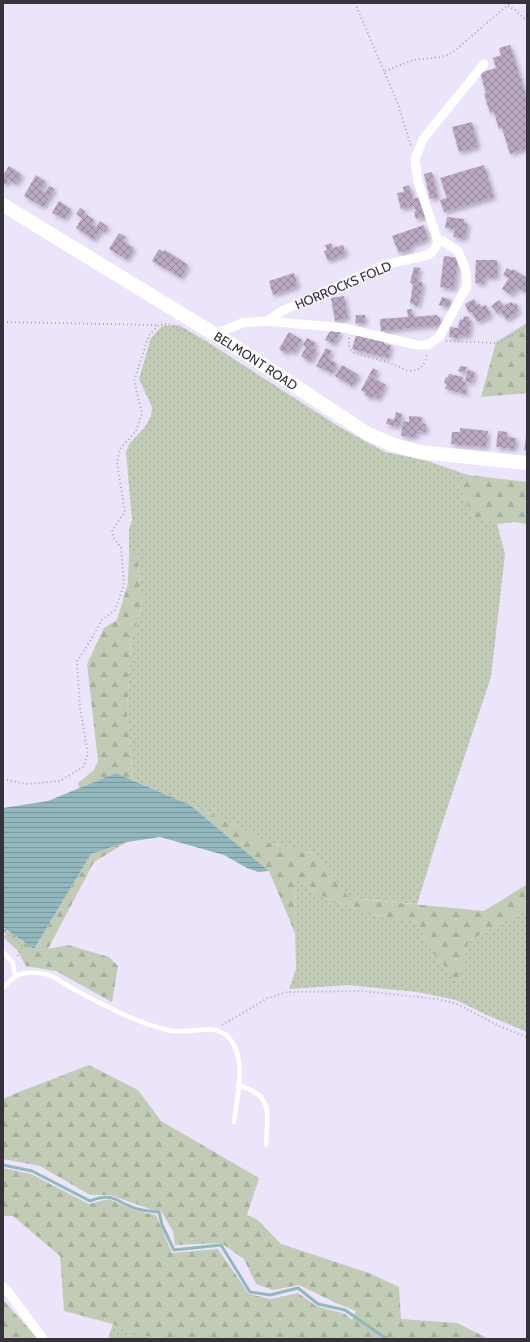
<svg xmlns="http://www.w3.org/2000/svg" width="530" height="1342" font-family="Cabin,sans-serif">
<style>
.grass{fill:url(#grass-dots)}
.forest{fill:url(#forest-firs)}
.water{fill:url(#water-rules)}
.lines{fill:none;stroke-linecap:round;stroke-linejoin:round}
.stream{stroke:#92b8be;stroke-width:3}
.building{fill:url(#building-cross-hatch);filter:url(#shadow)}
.path{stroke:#aaa5b7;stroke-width:2;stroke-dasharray:1 3;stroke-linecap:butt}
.lane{stroke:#fff;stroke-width:4.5}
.street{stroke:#fff;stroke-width:9}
.primary{stroke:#fff;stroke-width:14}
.labels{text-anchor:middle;stroke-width:3;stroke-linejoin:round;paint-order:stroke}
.street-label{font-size:13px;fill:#35323b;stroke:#f6f4fd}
</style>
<defs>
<pattern id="grass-dots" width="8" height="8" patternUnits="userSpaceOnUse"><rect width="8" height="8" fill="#c2cbb6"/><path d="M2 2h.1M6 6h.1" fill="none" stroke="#a7af9d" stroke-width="1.8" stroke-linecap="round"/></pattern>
<pattern id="forest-firs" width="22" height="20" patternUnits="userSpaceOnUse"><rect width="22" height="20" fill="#c2cbb6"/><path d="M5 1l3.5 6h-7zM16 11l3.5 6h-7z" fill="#a7af9d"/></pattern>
<pattern id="water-rules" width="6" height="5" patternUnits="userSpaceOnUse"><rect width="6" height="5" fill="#92b8be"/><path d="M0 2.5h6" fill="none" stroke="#78969c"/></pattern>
<pattern id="building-cross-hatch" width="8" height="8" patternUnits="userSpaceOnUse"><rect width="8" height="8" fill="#baa8c2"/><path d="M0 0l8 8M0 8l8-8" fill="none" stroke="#98899f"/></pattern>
<filter id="shadow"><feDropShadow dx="2.5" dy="2.5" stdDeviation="2" flood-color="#0004"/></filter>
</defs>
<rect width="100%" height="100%" fill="#ebe4fb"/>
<g class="grass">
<polygon points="179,325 206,341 338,426 385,452 424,460 468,475 457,484 474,517 497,524 505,554 491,677 442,824 417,904 350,898 312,853 267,842 235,825 133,780 127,712 131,642 142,606 137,550 129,553 129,529 132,520 126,452 129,444 145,427 151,416 152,407 139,379 151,338 162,326"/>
<polygon points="294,878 326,898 374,915 417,922 429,948 458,981 469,941 527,909 527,1032 489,1016 456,1000 417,992 348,985 289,989 296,969"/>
<polygon points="113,1324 124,1330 158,1339 108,1339"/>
</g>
<g class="forest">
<polygon points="527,323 527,393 481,397 496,342"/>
<polygon points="468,475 527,482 527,524 515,522 497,524 474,517 457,484"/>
<polygon points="137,550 142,606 131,642 127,712 133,780 116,773 79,788 78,783 94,770 98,761 87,664 104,628 117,620 128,583 129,553"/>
<polygon points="190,805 235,825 267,842 312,853 350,898 484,911 526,885 527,880 527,909 469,941 458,982 429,948 417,922 374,915 326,898 294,878 295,933 269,871"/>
<polygon points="127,842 94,862 48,949 68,945 109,957 118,966 112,1002 56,971 26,966 17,950 3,937 9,931 34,949 91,854"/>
<polygon points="89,1065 138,1090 161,1121 259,1178 247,1215 258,1220 281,1244 369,1273 399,1287 401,1319 457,1323 489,1339 158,1339 124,1330 113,1324 64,1311 60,1256 13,1216 3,1216 3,1168 31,1174 89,1204 109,1199 136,1211 156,1215 172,1253 218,1249 249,1294 271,1299 298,1293 316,1306 345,1314 352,1320 356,1311 334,1302 299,1285 273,1290 256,1284 244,1259 221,1243 175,1245 173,1231 161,1211 150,1209 110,1195 90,1195 40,1166 3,1159 3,1099 19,1092"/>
<polygon points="3,1300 38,1339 3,1339"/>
</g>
<polygon class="water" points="116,773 190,805 269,871 258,872 247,868 224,855 160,837 127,842 91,854 34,949 3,927 3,808 48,801"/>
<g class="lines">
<g class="stream">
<polyline points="3,932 6,930"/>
<path d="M3 1165 32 1171 90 1201C113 1191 117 1203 137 1209 144 1211 152 1211 159 1212L162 1225 174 1250 221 1245 250 1292 270 1295 298 1288 318 1304 345 1310 387 1339"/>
</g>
</g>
<g class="building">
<polygon points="510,45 527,99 527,148 510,154 502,128 499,129 494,112 490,113 484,94 486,93 480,73 496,68 493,58 501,55 499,48"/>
<polygon points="472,122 478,147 459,152 452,127"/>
<polygon points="484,165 494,197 444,212 440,200 447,198 440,178"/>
<polygon points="9,166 22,175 16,184 9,180 6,185 3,183 3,175"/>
<polygon points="432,172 438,197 430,199 424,174"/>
<polygon points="36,175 46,182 41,190 45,193 49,186 55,189 43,207 24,196"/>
<polygon points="409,185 413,199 420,197 426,216 416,219 414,212 416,211 414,206 401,209 397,193 404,192 403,187"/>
<polygon points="59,201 71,209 65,219 52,213"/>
<polygon points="80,208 85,211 84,213 94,220 92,224 96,227 100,221 108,227 105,232 101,230 94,240 76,228 82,218 76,214"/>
<polygon points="447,217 464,219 464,223 468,224 465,239 453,237 455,229 445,228"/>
<polygon points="424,225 428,239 410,246 411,249 399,253 392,236"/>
<polygon points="119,233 126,237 123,241 134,248 127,260 109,249"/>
<polygon points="331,243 333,248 343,245 346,254 328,261 324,251 327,250 325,245"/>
<polygon points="159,249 164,252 165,250 188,265 181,278 152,261"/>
<polygon points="444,256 458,258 454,289 440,287"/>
<polygon points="476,260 497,260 497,277 484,277 484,284 475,283"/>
<polygon points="414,267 420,268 417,281 423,283 418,306 410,303 413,284 410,283"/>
<polygon points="507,268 512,271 513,269 527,278 527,293 517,287 512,295 502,289 509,278 503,275"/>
<polygon points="294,273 298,286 273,295 269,281"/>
<polygon points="344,296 348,318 335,321 331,298"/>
<polygon points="442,297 451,300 448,307 439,305"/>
<polygon points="474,299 477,305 480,304 481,307 486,305 491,316 477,322 472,312 469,313 465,304"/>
<polygon points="499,300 504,306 507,303 508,304 511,302 514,305 516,303 518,307 516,308 519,311 507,320 500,312 498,314 491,306"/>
<polygon points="407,309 412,309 413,317 436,315 440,318 440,325 381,331 380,319 408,317"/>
<polygon points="356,315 365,315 365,323 355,323"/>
<polygon points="464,316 469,317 469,320 471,321 469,336 459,335 458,338 449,337 450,327 458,328 460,319 463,320"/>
<polygon points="330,331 341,331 334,344 325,340"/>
<polygon points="289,332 302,340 294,353 288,350 286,354 279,349"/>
<polygon points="356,335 384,341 384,344 391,345 388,358 352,349"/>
<polygon points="307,338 316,343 313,348 317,350 310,362 301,356 306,347 303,345"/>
<polygon points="326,348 332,351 328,358 337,364 332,373 316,366"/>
<polygon points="342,365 359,375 352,386 335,376"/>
<polygon points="460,366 467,367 465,373 458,371"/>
<polygon points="373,368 378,371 374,378 386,385 378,399 372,396 370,398 365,395 366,393 361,390"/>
<polygon points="468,370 475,372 472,383 465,381"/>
<polygon points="449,374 463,377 462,381 466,382 464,389 467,390 466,394 445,389 447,384 444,383 446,377 448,378"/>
<polygon points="396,412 402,414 399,427 386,424 388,418 394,420"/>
<polygon points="409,416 422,417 421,423 426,424 426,432 417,431 416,437 401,436 403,421 409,422"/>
<polygon points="460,428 488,431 486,447 451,444 452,432 460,432"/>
<polygon points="498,431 507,432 507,437 516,438 515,449 496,447"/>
<polygon points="526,437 527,437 527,450 524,450"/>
</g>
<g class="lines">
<g class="path">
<polyline points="355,3 398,104 411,146"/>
<polyline points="508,6 515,10 527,21"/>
<polyline points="385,71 413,60 441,57 452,53 510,3"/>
<polyline points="3,322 158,325"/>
<path d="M349 338V346L352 352C367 357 383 360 397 366 401 367 404 370 409 371 420 371 426 364 427 354"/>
<polyline points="446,341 498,343 527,327"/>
<polyline points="3,779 26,784 60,781 83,767 88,754 80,708 77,661 89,643 102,620 115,610 124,585 121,547 114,539 112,530 125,512 117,463 120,449 136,431 142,413 134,381 149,335 159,325 168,324 185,331"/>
<polyline points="3,930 23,946 17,957"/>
<polyline points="222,1025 268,998 287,992 362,991 436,999 457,1004 501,1027 527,1037"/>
</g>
<g class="lane">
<polyline points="3,952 13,963 15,976"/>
<path d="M3 988C10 981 14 975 25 973 31 972 43 973 49 975 58 979 67 985 75 990 92 999 109 1008 127 1016 140 1022 153 1026 167 1030 187 1036 215 1020 230 1039 247 1059 237 1098 234 1122"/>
<path d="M238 1085C275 1096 267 1113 266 1145"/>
</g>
<g class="street">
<path d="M267 321 282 311 384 265 428 255C434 251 436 248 438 241L418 182 415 159 423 139 484 64"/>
<polyline points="215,334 242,323 267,321 344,328 417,345 428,345 439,337 467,286 466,271 458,251 443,241 438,241"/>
<polyline points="3,1287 9,1293 43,1339"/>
</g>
<path class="primary" id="s1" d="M3 205 242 351 368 434 394 445 420 452 527 463"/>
</g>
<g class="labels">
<g class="street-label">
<text transform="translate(343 285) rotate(-23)" y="5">HORROCKS FOLD</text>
<text dy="5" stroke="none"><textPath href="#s1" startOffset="297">BELMONT ROAD</textPath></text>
</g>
</g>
<rect width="530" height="1342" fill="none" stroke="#35323b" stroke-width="8"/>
</svg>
